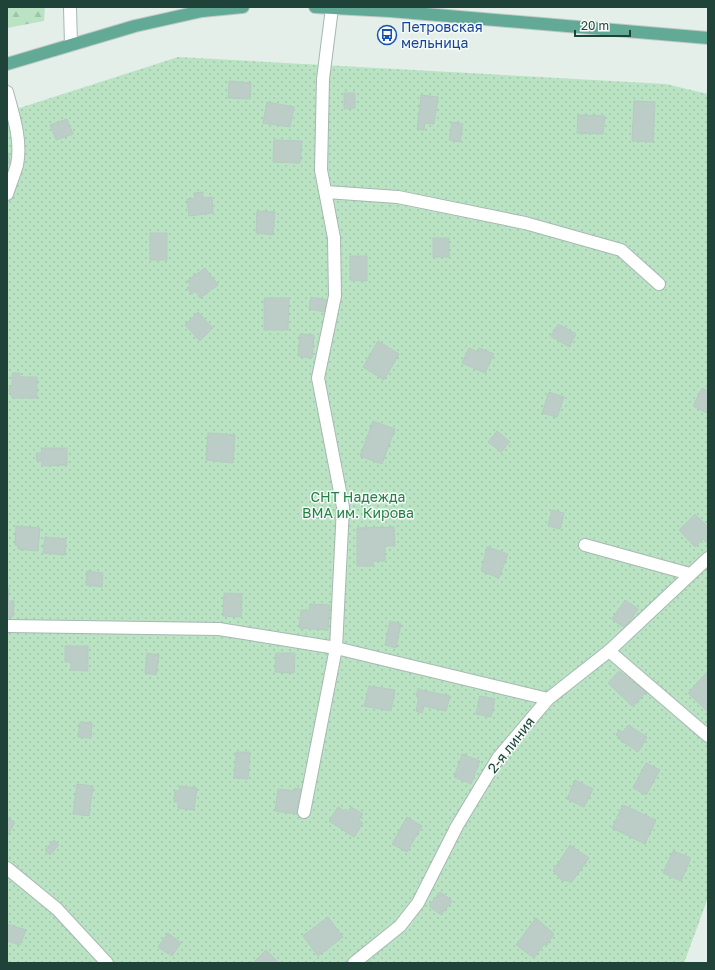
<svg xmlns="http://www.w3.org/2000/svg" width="715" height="970" font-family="'Golos Text',sans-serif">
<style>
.forest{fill:url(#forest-firs)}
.garden{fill:url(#garden-dots)}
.building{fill:#bbcdc6;stroke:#b5cac1}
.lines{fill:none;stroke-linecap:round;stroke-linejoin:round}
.minor-casing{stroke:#a5b8b1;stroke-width:14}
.major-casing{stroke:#c1cac8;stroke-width:14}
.minor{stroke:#fff;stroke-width:12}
.major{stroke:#63aa96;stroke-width:12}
.labels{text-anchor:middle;stroke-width:3;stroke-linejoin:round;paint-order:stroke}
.transit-label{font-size:14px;fill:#164399;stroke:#f5fbf8;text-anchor:start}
.park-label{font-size:14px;fill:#258046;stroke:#f5fbf8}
.street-label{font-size:14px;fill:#204339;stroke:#f5fbf8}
</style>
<defs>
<pattern id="forest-firs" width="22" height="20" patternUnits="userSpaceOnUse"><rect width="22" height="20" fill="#bae3c4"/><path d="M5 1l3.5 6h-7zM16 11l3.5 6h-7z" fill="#a0c4a9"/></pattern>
<pattern id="garden-dots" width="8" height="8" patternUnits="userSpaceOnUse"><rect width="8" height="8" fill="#bae3c4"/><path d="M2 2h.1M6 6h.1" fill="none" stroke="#a0c4a9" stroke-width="1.8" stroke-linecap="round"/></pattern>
</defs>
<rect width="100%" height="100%" fill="#e4efea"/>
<polygon class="forest" points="7,7 45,7 44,21 7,28"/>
<polygon class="garden" points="178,57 666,84 708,94 708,898 684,963 7,963 7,112"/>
<g class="building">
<polygon points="229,81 251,83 250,99 228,98"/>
<polygon points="344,93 355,93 355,108 344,109"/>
<polygon points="421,95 438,97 434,124 425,123 424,130 417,129"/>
<polygon points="634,101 655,102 653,142 632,141"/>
<polygon points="267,102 294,107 290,127 263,123"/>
<polygon points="578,115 605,116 603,134 577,133"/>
<polygon points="67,119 73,134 56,140 50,125"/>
<polygon points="452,122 463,124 460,142 449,140"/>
<polygon points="274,140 302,141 300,163 273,162"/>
<polygon points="7,150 11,163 7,164"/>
<polygon points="203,192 203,198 212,197 213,213 189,216 187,199 195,198 194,193"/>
<polygon points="257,211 275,212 273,235 256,233"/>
<rect x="150" y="233" width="17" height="27"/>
<rect x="433" y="238" width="16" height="19"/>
<polygon points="350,256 367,256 367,281 350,280"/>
<polygon points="205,268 218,285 200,298 195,291 192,294 187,288 190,285 187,281"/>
<polygon points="311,297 327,300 325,312 309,309"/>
<polygon points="264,298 289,298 288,330 264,330"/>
<polygon points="198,312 213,328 200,341 185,325"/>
<polygon points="558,324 576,334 569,347 551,336"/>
<polygon points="300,334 314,335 312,358 298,356"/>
<polygon points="378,341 399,354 384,380 363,367"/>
<polygon points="469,348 478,352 479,348 494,354 485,373 462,363"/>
<polygon points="12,373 20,373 20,377 37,377 37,398 12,398 12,395 9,392 9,388 12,386"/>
<polygon points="702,388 708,391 707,413 693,406"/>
<polygon points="549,392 564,397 557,417 542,413"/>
<polygon points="373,421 395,429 382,464 360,456"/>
<polygon points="497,431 510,442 501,452 488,442"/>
<polygon points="208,433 235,435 233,463 206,460"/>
<polygon points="41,448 67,448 67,465 42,466 42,461 37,461 36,453 42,453"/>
<polygon points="552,510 564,513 560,529 548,526"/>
<polygon points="695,514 708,527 708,544 703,539 695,547 679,530"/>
<polygon points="16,526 40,528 38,551 18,549 19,546 15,545"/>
<polygon points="394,527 395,546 385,546 385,561 373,561 373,566 357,566 357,528"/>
<polygon points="45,537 66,539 65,555 43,553"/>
<polygon points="487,547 508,554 499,578 481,571"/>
<polygon points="87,571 103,573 102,587 86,585"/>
<polygon points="7,588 9,588 8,601 14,601 13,617 7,617"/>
<polygon points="224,593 242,594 241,617 223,616"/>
<polygon points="625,600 638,609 625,628 612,619"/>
<polygon points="310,604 330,605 328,630 299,628 301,610 309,611"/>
<polygon points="390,621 401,624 396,648 385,645"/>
<polygon points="65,646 88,646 88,671 71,670 71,662 65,662"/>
<polygon points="147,653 159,655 156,675 145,673"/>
<polygon points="276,653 295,653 294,673 275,672"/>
<polygon points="619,671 646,692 633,707 608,683"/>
<polygon points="708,671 708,712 688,693"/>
<polygon points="369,686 395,690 391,711 364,706"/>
<polygon points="418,688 421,690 450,696 446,711 424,706 422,713 416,711 419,697 416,696"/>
<polygon points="480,696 495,699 491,717 476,714"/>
<polygon points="80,722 92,723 91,738 78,737"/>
<polygon points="628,725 647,737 638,752 619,739 620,738 616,735 619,730 623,732"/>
<polygon points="236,752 250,752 248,779 234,778"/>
<polygon points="462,754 480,761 471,784 454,777"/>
<polygon points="646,763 660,770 646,795 633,788"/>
<polygon points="575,780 593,789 584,807 567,799"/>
<polygon points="77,784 93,786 89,816 73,814"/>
<polygon points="180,786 197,788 194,810 178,808 178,802 174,802 175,791 179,791"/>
<polygon points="295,788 300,789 303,792 302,798 299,797 297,814 275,811 278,789 295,791"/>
<polygon points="623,805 656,820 645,844 612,828"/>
<polygon points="338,807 347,813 351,807 363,814 359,820 363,823 354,837 329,821"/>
<polygon points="407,817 422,826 407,852 392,844"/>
<polygon points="7,818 15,822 7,837"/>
<polygon points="54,840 59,845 50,855 45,850"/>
<polygon points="570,845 589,858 571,883 566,880 563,881 553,871"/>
<polygon points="673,851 691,858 681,881 663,873"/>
<polygon points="440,892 452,901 441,915 429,906"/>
<polygon points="328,917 343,937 318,956 303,936"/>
<polygon points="536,918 554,934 546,946 544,944 534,958 516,945"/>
<polygon points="7,924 26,930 20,945 7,941"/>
<polygon points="168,933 181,943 172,956 158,947"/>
<polygon points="266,950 279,963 253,963"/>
</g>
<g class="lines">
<defs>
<g id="minor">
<polyline points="70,7 71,45"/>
<path d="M7 92C13 114 22 141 17 165 14 175 10 185 7 194"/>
<polyline points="326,192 398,197 525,223 621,250 659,284"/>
<polyline points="585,545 690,574"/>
<polyline points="7,626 219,629 336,648 548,699"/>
<polyline points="609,651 708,736"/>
<polyline points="304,812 336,648 343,507 318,378 335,296 334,238 321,170 323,79 332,8"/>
<polyline points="7,868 57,909 107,963"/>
<polyline points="354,963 400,926 418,903 457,826 498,758 548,699 609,651 708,558"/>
</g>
<g id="major">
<polyline points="315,7 390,11 708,38"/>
<polyline points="7,64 135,26 202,11 243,7"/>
</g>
</defs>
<use href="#minor" class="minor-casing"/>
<use href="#major" class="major-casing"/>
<use href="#minor" class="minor"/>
<use href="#major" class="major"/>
</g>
<defs>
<symbol id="bus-ring" viewBox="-11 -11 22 22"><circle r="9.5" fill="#f5fbf8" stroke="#1a4fb4" stroke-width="1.5"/><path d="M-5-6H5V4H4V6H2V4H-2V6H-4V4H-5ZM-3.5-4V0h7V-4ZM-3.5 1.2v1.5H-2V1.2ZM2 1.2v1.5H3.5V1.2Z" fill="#1a4fb4"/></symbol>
</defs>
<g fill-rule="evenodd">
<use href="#bus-ring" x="376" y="24" width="22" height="22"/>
</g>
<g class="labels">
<g class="transit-label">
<text x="401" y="32">Петровская<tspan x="401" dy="16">мельница</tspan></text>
</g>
<g class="park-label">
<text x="358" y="502">СНТ Надежда<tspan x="358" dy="16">ВМА им. Кирова</tspan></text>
</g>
<g class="street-label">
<text transform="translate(511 745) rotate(-52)" y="5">2-я линия</text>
</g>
</g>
<rect width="715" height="970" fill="none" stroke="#204339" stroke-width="16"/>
<path d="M575 30v6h55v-6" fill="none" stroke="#204339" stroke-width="2"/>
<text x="581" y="30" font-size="12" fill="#204339" stroke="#f5fbf8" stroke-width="3" paint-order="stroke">20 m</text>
</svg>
